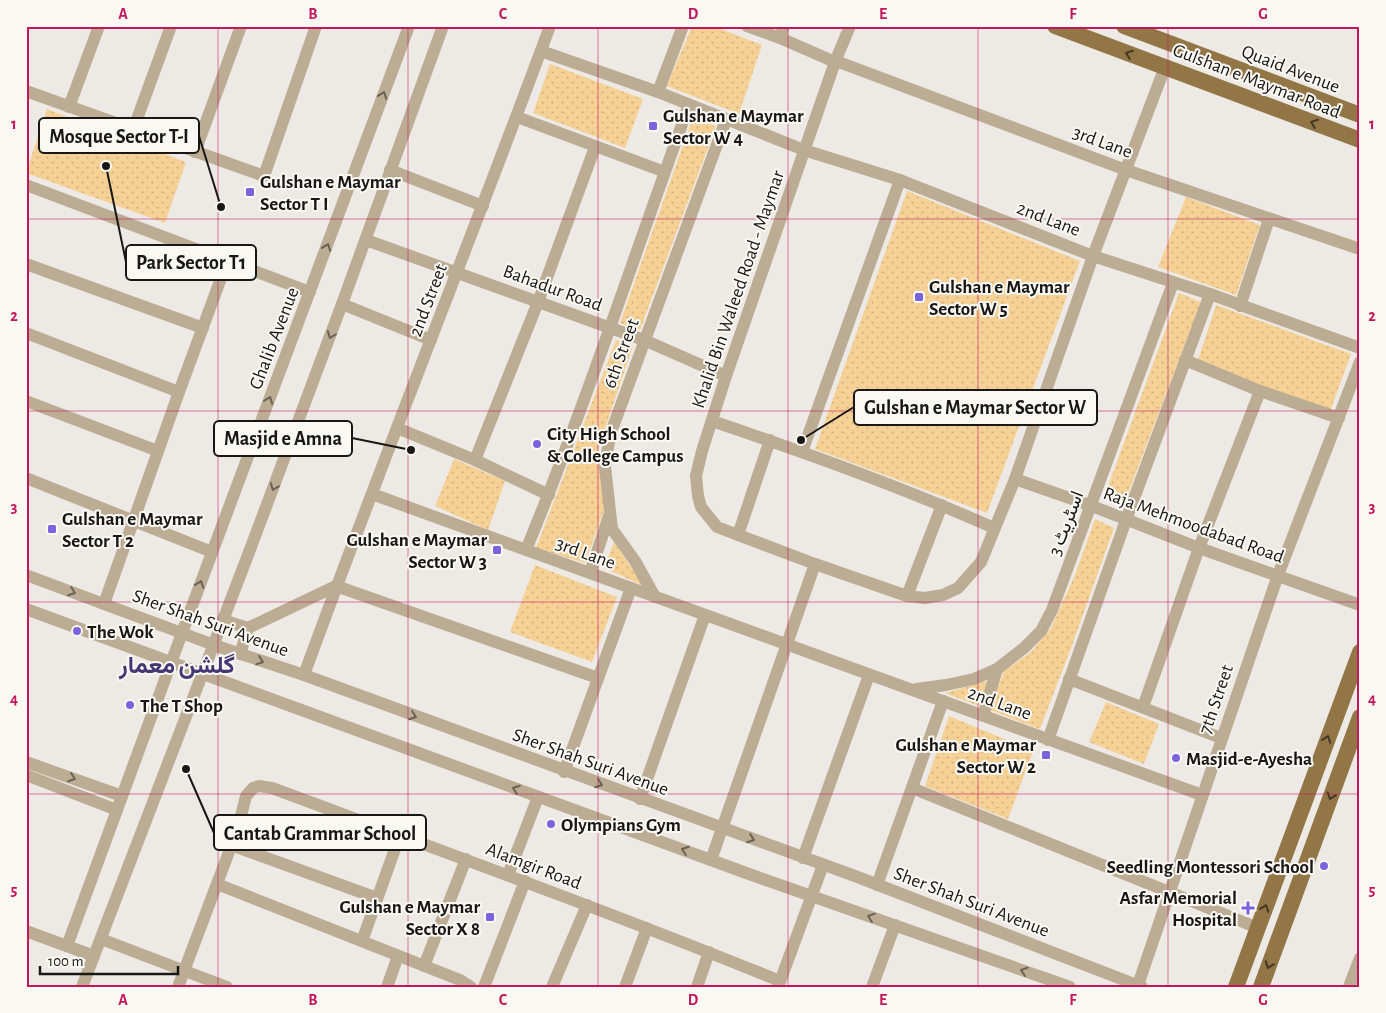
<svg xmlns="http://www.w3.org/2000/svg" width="1386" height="1013" font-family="'Alegreya Sans',Vazirmatn,sans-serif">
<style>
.grass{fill:url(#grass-dots)}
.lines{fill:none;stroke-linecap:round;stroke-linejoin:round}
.minor{stroke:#bbac93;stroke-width:12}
.major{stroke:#937646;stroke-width:16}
.oneway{stroke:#433826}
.oneway2{stroke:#6a6254}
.grid{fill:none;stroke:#c2185b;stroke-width:1;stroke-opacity:0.55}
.poi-dot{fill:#7c63de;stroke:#faf8f3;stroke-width:2}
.labels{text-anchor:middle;stroke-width:4;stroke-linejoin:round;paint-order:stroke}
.street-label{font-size:19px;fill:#181715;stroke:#faf8f3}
.poi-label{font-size:19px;font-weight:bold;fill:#181715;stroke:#faf8f3;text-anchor:start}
.district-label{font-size:24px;font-weight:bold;fill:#433874;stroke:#faf8f3}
.leader{fill:none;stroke:#181715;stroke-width:2}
.callout-dot{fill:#181715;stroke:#faf8f3;stroke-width:2}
.callout{fill:#faf8f3;stroke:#181715;stroke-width:2}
.callout-label{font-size:20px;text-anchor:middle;font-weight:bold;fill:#181715}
.neatline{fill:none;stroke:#c2185b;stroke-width:2}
.grid-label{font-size:16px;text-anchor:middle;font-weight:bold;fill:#c2185b}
</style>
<defs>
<pattern id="grass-dots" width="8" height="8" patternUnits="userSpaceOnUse" patternTransform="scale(1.25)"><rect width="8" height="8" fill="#f6d196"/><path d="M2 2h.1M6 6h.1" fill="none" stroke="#d2b380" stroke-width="1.8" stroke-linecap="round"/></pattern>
</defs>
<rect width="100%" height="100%" fill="#edeae6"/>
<g class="grass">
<polygon points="692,26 713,26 762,45 739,114 667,86"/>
<polygon points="550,64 643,99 625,148 533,113"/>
<polygon points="47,109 186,162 165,223 26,173"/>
<polygon points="693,117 716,126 640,330 620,323"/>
<polygon points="907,191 1080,261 987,513 815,449"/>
<polygon points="1186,197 1260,225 1236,295 1158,267"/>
<polygon points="1179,293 1201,302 1124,504 1104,497"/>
<polygon points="1216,305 1351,354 1329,414 1198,360"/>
<polygon points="616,340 633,346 598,449 604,510 585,563 536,548"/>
<polygon points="454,459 505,481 488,530 435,506"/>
<polygon points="1095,519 1114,528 1070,651 1040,729 990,710 1004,671 1031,652 1051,628 1075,575"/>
<polygon points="614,542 644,586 604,568"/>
<polygon points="535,565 617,597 592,662 510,632"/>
<polygon points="988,681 979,706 945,693"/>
<polygon points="1106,702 1159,724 1144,764 1089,742"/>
<polygon points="949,716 1033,751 1008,819 925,786"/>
</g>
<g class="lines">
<g class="minor">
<polyline points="747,26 780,38 835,62"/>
<polyline points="850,26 835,62 726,376 702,451 696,476 698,496 701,507 717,527 815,564 907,596 925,598 943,595 958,588 981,562 1015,479 1093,256 1165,67"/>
<polyline points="780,38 784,26"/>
<polyline points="541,51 658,92 804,150 900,180 1093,256 1210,294 1360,348"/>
<polyline points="836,61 1126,170 1360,249"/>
<polyline points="26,91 264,176 316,26"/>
<polyline points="658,92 683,26"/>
<polyline points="69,107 99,26"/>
<polyline points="517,117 665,172"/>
<polyline points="133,130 171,26"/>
<polyline points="195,152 241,26"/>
<polyline points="390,170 483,206"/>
<polyline points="26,185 310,292"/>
<polyline points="366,240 644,340 726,376"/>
<polyline points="26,264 203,328"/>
<polyline points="342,304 431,340"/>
<polyline points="1240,306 1269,219"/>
<polyline points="26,333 179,392"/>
<polyline points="1185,360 1260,391 1339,418"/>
<polyline points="26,401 158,451"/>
<path d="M712 421C807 453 902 487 994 528"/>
<polyline points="397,428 475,460 549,495"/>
<polyline points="802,452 900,180"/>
<polyline points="475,460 538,302 595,147"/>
<polyline points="26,478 212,552"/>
<polyline points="1015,479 1092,506 1199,548 1360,605"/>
<polyline points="372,494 1202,795"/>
<polyline points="738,535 770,440"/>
<path d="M526 550C586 404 635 253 689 105"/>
<polyline points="590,573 609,516"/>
<polyline points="26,575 214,645 304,675 855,876 1142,987"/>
<polyline points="336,586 598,678"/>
<polyline points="907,596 942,505"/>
<polyline points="655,597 635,561 612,529 605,467 610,435 726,120"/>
<polyline points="104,604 179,392 227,262"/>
<polyline points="26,609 749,874 1070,987"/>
<polyline points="223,620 248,628 336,586"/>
<polyline points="240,654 248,628"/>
<path d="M304 675C383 458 470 243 550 26"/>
<polyline points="1069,679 1221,738"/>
<polyline points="916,689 946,685 974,679 997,669 1024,648 1041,631 1052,610 1173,283"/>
<polyline points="1143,707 1199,548 1260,391"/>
<polyline points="983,716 997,669"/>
<polyline points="1048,740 1126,520 1210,294"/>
<polyline points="26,762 122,796"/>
<polyline points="564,772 631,588"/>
<polyline points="26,775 117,810"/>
<polyline points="912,788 1258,928"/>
<polyline points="640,799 705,615"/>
<polyline points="231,845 377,898"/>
<polyline points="803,858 869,675"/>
<polyline points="711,860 815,564"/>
<polyline points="508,875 538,797"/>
<polyline points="217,884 460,980 471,987"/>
<polyline points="877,885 943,701"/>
<polyline points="26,931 94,956"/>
<polyline points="101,939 227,987"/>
<polyline points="362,941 400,835"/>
<polyline points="67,946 182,633 409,26"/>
<polyline points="424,966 466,859"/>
<polyline points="1138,985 1278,575 1360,362"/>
<polyline points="82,987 248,555 342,304 443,26"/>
<path d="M178 987 238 828 246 796 253 788 259 786 272 788C442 851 612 913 780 981"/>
<polyline points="387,987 398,956"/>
<polyline points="484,987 525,881"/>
<polyline points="552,987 587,905"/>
<polyline points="625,987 647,928"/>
<polyline points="697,987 709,952"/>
<polyline points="778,987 823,865"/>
<polyline points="872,987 895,925"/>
<polyline points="1349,987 1360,958"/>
</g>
<g class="major">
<polyline points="1055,26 1360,140"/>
<polyline points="1124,26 1360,115"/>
<polyline points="1236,987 1360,652"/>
<polyline points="1261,987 1360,717"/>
</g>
</g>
<defs><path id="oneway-chevron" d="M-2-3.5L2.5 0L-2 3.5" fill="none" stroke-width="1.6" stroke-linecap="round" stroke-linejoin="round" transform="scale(1.25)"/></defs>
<g class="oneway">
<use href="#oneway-chevron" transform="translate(1129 54) rotate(-160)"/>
<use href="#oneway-chevron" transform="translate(1314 123) rotate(-159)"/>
<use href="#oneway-chevron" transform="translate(1327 739) rotate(-70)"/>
<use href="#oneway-chevron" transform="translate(1331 796) rotate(110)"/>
<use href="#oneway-chevron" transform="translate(1265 908) rotate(-70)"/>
<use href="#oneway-chevron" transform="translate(1269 965) rotate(110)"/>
</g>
<g class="oneway2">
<use href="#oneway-chevron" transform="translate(383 95) rotate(-70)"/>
<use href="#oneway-chevron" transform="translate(327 247) rotate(-70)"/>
<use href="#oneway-chevron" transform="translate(331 335) rotate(111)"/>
<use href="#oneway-chevron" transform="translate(269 400) rotate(-69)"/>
<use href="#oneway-chevron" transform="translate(274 487) rotate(111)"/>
<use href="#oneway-chevron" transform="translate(200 584) rotate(-70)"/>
<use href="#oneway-chevron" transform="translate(72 592) rotate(20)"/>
<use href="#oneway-chevron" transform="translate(260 661) rotate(19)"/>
<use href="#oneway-chevron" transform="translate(413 716) rotate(20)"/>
<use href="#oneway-chevron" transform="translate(72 778) rotate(20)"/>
<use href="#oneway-chevron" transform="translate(599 784) rotate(20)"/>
<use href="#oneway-chevron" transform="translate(516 789) rotate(-160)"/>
<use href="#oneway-chevron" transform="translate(751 839) rotate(20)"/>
<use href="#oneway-chevron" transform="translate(685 850) rotate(-160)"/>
<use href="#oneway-chevron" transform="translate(871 917) rotate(-161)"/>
<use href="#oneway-chevron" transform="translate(1024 971) rotate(-161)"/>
</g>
<path class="grid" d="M218 26V987M408 26V987M598 26V987M788 26V987M978 26V987M1168 26V987M26 219H1360M26 411H1360M26 602H1360M26 794H1360"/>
<g class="poi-dot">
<rect x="648" y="121" width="10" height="10" rx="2.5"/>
<rect x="245" y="187" width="10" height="10" rx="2.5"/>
<rect x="914" y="292" width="10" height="10" rx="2.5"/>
<circle cx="537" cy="444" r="5"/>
<rect x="47" y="524" width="10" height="10" rx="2.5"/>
<rect x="492" y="545" width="10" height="10" rx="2.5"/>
<circle cx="77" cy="631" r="5"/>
<circle cx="130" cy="705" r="5"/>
<rect x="1041" y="750" width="10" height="10" rx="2.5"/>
<circle cx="1176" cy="758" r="5"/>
<circle cx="551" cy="824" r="5"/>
<circle cx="1324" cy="866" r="5"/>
<path d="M1245.5 900.5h5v5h5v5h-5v5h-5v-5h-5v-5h5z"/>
<rect x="485" y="912" width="10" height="10" rx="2.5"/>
</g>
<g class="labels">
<g class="street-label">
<text transform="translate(1291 68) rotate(21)" y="7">Quaid Avenue</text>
<text transform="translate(1257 80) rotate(21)" y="7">Gulshan e Maymar Road</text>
<text transform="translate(1103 141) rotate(20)" y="7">3rd Lane</text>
<text transform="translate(1049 218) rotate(21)" y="7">2nd Lane</text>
<text transform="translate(553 287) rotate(20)" y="7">Bahadur Road</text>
<text transform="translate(737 289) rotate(-71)" y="7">Khalid Bin Waleed Road - Maymar</text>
<text transform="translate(427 300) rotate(-69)" y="7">2nd Street</text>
<text transform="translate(273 338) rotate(-69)" y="7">Ghalib Avenue</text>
<text transform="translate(620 353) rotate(-70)" y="7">6th Street</text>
<text transform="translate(1065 523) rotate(-69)" y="7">اسٹریٹ 3</text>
<text transform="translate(1194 524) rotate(20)" y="7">Raja Mehmoodabad Road</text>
<text transform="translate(586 552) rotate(20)" y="7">3rd Lane</text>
<text transform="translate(211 622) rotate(20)" y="7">Sher Shah Suri Avenue</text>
<text transform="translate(1215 699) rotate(-71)" y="7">7th Street</text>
<text transform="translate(1000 702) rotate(20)" y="7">2nd Lane</text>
<text transform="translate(591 761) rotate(20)" y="7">Sher Shah Suri Avenue</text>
<text transform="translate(534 865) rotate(21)" y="7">Alamgir Road</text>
<text transform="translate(972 901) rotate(21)" y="7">Sher Shah Suri Avenue</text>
</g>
<g class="poi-label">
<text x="663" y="122">Gulshan e Maymar<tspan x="663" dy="22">Sector W 4</tspan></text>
<text x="260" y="188">Gulshan e Maymar<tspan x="260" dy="22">Sector T I</tspan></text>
<text x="929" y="293">Gulshan e Maymar<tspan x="929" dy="22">Sector W 5</tspan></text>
<text x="547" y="440">City High School<tspan x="547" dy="22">&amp; College Campus</tspan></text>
<text x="62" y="525">Gulshan e Maymar<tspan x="62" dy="22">Sector T 2</tspan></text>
<text x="487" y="546" text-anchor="end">Gulshan e Maymar<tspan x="487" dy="22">Sector W 3</tspan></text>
<text x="87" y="638">The Wok</text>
<text x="140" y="712">The T Shop</text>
<text x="1036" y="751" text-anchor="end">Gulshan e Maymar<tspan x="1036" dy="22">Sector W 2</tspan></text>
<text x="1186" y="765">Masjid-e-Ayesha</text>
<text x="561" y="831">Olympians Gym</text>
<text x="1314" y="873" text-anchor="end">Seedling Montessori School</text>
<text x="1237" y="904" text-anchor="end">Asfar Memorial<tspan x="1237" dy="22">Hospital</tspan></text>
<text x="480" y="913" text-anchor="end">Gulshan e Maymar<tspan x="480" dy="22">Sector X 8</tspan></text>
</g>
<g class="district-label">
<text x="177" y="673">گلشن معمار</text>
</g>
</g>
<path class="leader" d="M221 207L199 136M106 166L126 262M801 440L854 407M411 450L352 438M186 769L214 833"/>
<g class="callout-dot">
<circle cx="221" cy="207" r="5"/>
<circle cx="106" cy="166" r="5"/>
<circle cx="801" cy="440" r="5"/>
<circle cx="411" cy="450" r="5"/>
<circle cx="186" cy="769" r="5"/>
</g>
<g class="callout">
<rect x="39" y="118" width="160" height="35" rx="5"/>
<rect x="126" y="245" width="130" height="35" rx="5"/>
<rect x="854" y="390" width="243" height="35" rx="5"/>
<rect x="214" y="421" width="138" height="35" rx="5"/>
<rect x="214" y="815" width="212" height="35" rx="5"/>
</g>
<g class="callout-label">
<text x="119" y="143">Mosque Sector T-I</text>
<text x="191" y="269">Park Sector T1</text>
<text x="975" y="414">Gulshan e Maymar Sector W</text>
<text x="283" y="445">Masjid e Amna</text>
<text x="320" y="840">Cantab Grammar School</text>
</g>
<rect width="1386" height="1013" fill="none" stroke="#faf8f3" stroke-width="55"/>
<path d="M40 966v8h138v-8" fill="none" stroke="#181715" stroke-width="2.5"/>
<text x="48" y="966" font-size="15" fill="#181715" stroke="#faf8f3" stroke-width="4" paint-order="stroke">100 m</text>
<rect x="28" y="28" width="1330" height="958" class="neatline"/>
<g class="grid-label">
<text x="123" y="19">A</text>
<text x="313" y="19">B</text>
<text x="503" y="19">C</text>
<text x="693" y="19">D</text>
<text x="883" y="19">E</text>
<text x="1073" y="19">F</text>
<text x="1263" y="19">G</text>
<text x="14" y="129">1</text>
<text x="1372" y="129">1</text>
<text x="14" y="321">2</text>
<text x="1372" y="321">2</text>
<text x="14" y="512">3</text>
<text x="1372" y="512">3</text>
<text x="14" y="704">4</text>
<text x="1372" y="704">4</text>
<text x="14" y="895">5</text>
<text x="1372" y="895">5</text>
<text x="123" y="1005">A</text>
<text x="313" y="1005">B</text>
<text x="503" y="1005">C</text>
<text x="693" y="1005">D</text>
<text x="883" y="1005">E</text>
<text x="1073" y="1005">F</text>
<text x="1263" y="1005">G</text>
</g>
</svg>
